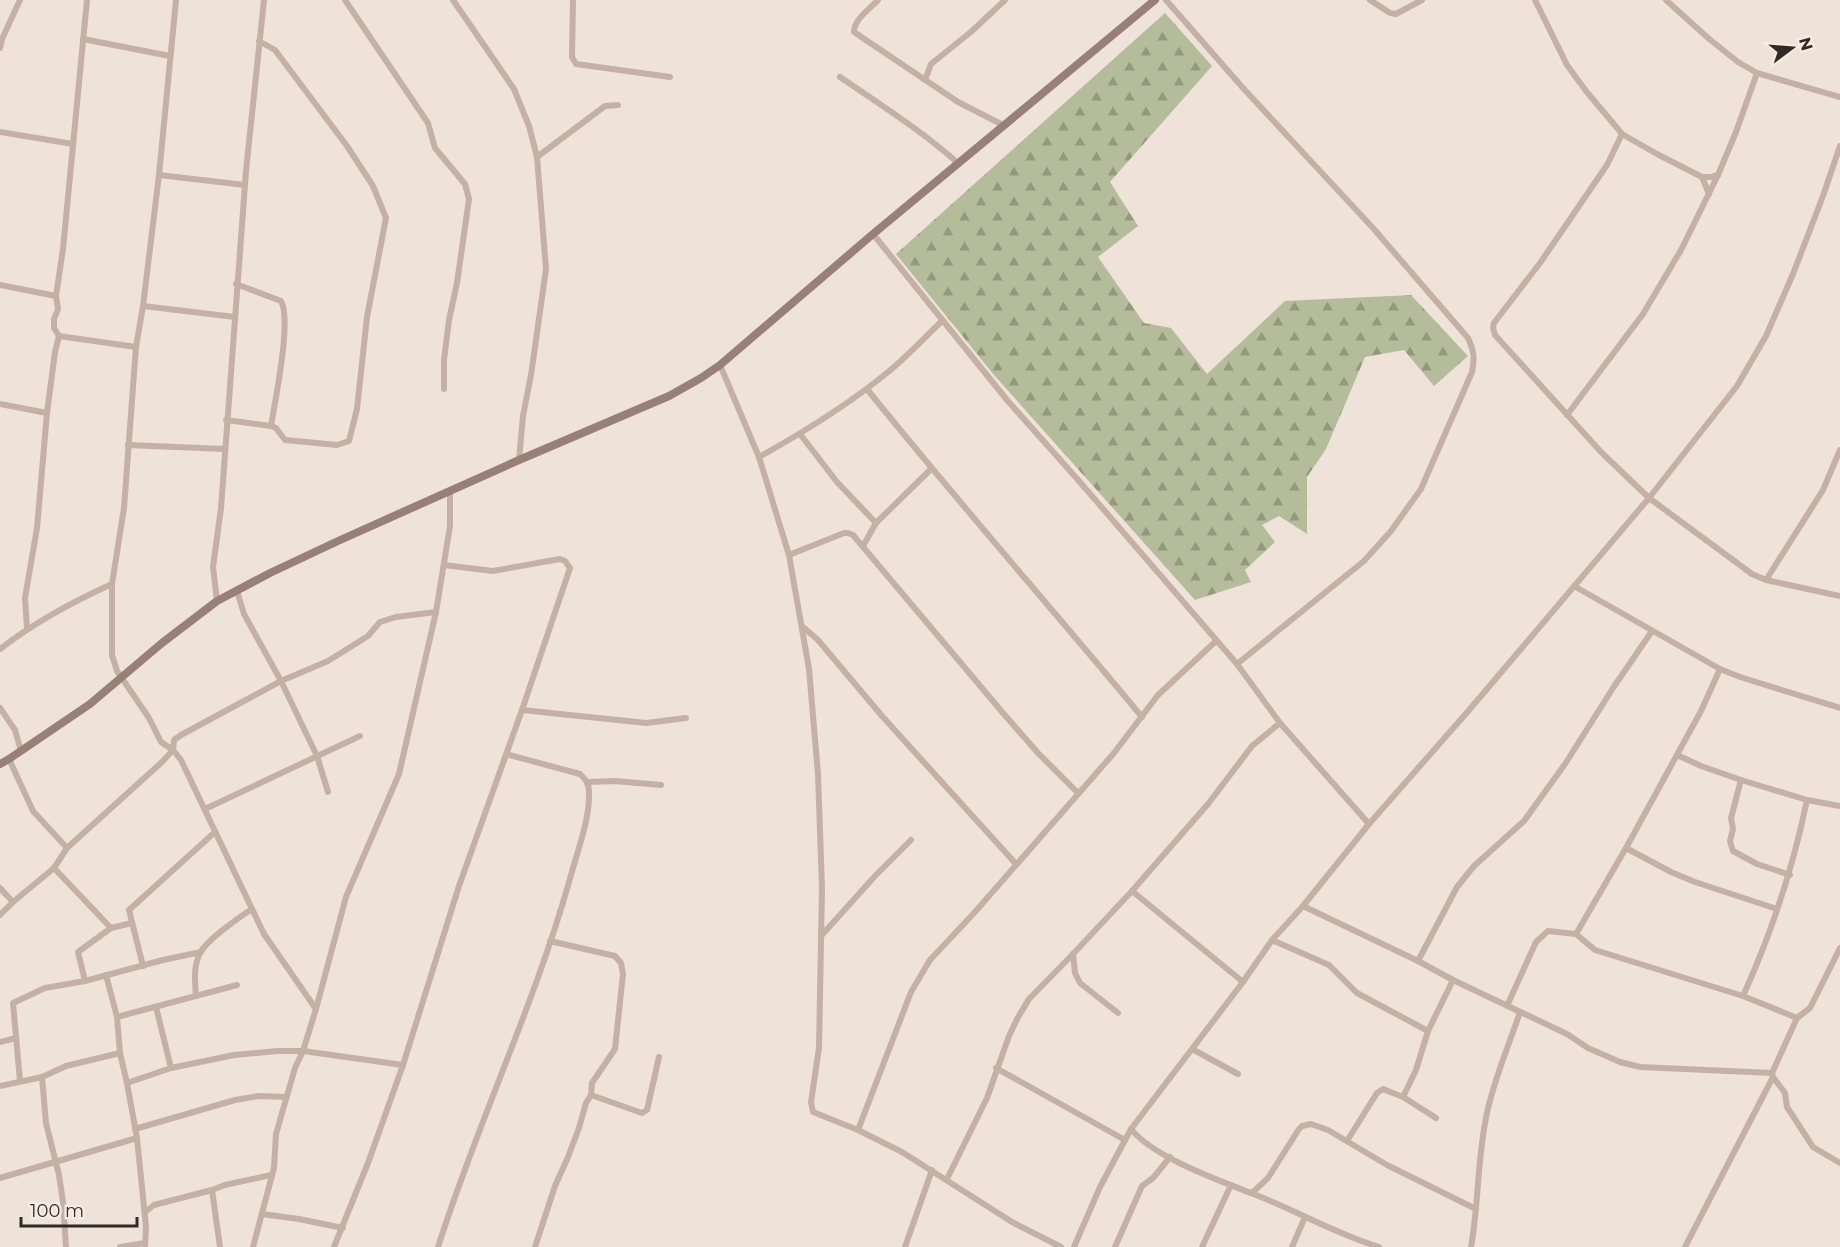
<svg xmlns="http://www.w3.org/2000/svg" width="1840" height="1247" font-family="Montserrat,sans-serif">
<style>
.forest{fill:url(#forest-firs)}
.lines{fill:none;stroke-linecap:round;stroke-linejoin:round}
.minor{stroke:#c5b0a6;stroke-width:6}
.secondary{stroke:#988078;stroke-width:8}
</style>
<defs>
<pattern id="forest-firs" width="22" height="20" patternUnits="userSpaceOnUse" patternTransform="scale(1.5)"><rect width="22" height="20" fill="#b5bc9b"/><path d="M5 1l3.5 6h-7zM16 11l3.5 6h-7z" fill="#94997e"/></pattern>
</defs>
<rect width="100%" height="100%" fill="#eee2d9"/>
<polygon class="forest" points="1165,13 1212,66 1110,182 1138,226 1098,257 1144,323 1171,328 1207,374 1285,301 1411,295 1468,356 1434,386 1404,350 1365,357 1326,449 1307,477 1307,534 1279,516 1262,525 1275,542 1245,570 1251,582 1195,600 994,375 896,254"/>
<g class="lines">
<g class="minor">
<polyline points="176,0 159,175 143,306 136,347 124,508 112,584 112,655 117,671 149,718 161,742 173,750 181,760 264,934 316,1009"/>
<polyline points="345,0 428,123 435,148 465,184 469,199 457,283 449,320 444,360 444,389"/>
<polyline points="453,0 514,89 529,126 537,157 546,269 531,375 523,416 519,460"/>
<polyline points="573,0 572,57 576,64 670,77"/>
<path d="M878 0C870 9 854 19 854 32L958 102 1005 126"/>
<path d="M1166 0 1243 88 1373 228 1468 338C1474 351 1475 358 1472 372L1421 489 1391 531 1364 561 1237 664"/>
<polyline points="1370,0 1390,13 1396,14 1422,0"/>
<polyline points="1535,0 1567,65 1586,91 1618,129 1622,134 1657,154 1702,177 1711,177 1718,175"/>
<polyline points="1666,0 1708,38 1738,62 1757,73 1840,97"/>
<polyline points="83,39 170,56"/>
<polyline points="0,48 2,39 20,0"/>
<path d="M840 77C881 105 922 131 959 164"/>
<polyline points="925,80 931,64 972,31 1005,0"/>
<polyline points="0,132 73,144"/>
<polyline points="1622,134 1607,165 1540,263 1494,323 1493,328 1495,335 1601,452 1649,498 1752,574 1766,580 1840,596"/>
<polyline points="537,157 605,106 618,105"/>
<polyline points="159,175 245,185"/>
<polyline points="1702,177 1709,194"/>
<polyline points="873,234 1007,400 1079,481 1237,664 1280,723 1369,824"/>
<path d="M236 284 281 301C292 320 275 401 271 426"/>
<polyline points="0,285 56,296"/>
<polyline points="143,306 235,317"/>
<polyline points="59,336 136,347"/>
<polyline points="720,365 759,457 789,555 809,669 818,774 822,888 819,1048 811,1102 813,1112 858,1130 902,1152 1012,1222 1061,1247"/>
<path d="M867 389C956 500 1051 607 1142 717"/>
<polyline points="0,404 47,413"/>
<polyline points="1567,415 1643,314 1681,250 1718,175 1736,132 1757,73"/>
<polyline points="226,420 271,426 276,428 285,440 337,445 349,441 357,409 367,317 386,218 373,186 347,146 275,50 259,41"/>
<polyline points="800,434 837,482 876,523"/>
<polyline points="128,445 225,449"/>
<path d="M759 457C804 432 848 405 888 372 907 357 924 338 942 321"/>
<polyline points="863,546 876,523 931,469"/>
<polyline points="789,555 844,533 848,533 853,535 1003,713 1038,753 1078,793"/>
<polyline points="1766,580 1823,490 1840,450"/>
<polyline points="1574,586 1720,669 1740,677 1840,708"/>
<polyline points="237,591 244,614 281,681 317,756 328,792"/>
<polyline points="217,601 213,567 221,508 246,171 264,0"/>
<polyline points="803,627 818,640 882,716 1016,864"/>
<polyline points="27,628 25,598 37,528 47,413 55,352 59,336 54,328 54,319 58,309 56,296 63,249 87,0"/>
<path d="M0 649C35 622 72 602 112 584"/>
<polyline points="0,708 15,730 21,751"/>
<polyline points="522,710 646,723 686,718"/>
<polyline points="1677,755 1701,766 1741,780 1807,800 1840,806"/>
<polyline points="9,759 33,811 67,848"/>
<polyline points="1741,780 1731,818 1733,829 1730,841 1733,851 1757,864 1790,875"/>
<polyline points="588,782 615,781 661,785"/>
<polyline points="205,809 360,736"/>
<polyline points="1626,848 1671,872 1695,882 1777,909"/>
<polyline points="54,868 111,928"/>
<polyline points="0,888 13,902"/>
<polyline points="1132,891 1243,982"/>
<polyline points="1303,906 1418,961 1453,980 1567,1034 1588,1048 1620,1062 1640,1067 1772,1073"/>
<polyline points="0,915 13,902 54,868 67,848 162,762 173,750 174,740 181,735 281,681 328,661 368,636 380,622 396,617 436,612"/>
<polyline points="1576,934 1626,848 1701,711 1720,669"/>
<polyline points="821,936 875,876 911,840"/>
<polyline points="1272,940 1329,965 1357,993 1428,1031"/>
<polyline points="1073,954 1075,973 1080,983 1118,1013"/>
<polyline points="1418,961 1457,887 1474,866 1524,821 1565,764 1613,688 1652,631"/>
<polyline points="143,966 129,910 215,832"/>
<polyline points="106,975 117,1017 120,1053 127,1083 137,1138 146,1227 145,1247"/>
<polyline points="85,981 78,952 111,928 132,923"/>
<path d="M196 996C195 982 193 967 200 953 208 939 238 918 252 909"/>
<path d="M1743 996C1772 932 1793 868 1807 800"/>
<polyline points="1507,1006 1536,942 1548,931 1576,934 1595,950 1743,996 1797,1018"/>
<polyline points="156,1007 171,1068"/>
<polyline points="117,1017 237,985"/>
<polyline points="0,1042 16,1038"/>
<polyline points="1192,1049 1238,1074"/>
<polyline points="996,1068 1125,1140"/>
<polyline points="42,1077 46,1123 59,1175 63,1202 66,1247"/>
<polyline points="1773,1077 1785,1093 1787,1107 1813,1147 1840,1163"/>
<polyline points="20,1081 13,1003 45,988 85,981 163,960 201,952"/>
<polyline points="127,1083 171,1068 234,1055 277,1051 303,1051 403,1065"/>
<polyline points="0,1086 42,1077 66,1066 120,1053"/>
<polyline points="591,1095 642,1113 647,1110 659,1057"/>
<polyline points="1403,1097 1416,1070 1428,1031 1453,980"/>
<polyline points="135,1129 235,1100 259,1096 286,1097"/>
<path d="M1131 1129C1154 1158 1221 1181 1256 1195 1297 1211 1336 1234 1379 1247"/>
<polyline points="858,1130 911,992 930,960 975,912 1114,753 1158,695 1216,641"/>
<polyline points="1347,1141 1377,1093 1383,1089 1403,1097 1436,1118"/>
<polyline points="0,1178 137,1138"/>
<polyline points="947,1179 987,1098 1009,1036 1017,1019 1029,999 1073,954 1132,891 1208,804 1252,746 1280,723"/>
<polyline points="212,1190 220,1247"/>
<polyline points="1252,1193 1268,1178 1299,1129 1302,1126 1311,1124 1328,1130 1387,1165 1476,1209"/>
<polyline points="145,1212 154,1205 212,1190 225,1185 271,1175"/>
<polyline points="262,1214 299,1219 343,1228"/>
<polyline points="120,1247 145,1243"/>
<polyline points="253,1247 274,1168 276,1134 295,1068 303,1051 316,1009 346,897 399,774 436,612 450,526 450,491"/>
<polyline points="334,1247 368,1163 403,1065 459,886 522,710 570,568 565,561 560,559 493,571 444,565"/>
<path d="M438 1247C477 1124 534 1006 569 882 576 855 590 820 589 793 589 783 586 780 580 774L506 754"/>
<polyline points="535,1247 555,1186 568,1157 579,1128 586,1103 591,1095 592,1083 615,1049 623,974 621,963 615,956 550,941"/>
<polyline points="905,1247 932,1170"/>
<polyline points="1074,1247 1100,1187 1131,1129 1243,982 1272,940 1303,906 1369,824 1470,709 1649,498 1737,386 1766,336 1793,274 1823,196 1840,146"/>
<polyline points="1115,1247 1142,1186 1153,1178 1170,1157"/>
<polyline points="1202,1247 1231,1185"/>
<polyline points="1292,1247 1305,1217"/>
<path d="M1471 1247C1479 1203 1477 1158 1487 1113 1494 1079 1509 1045 1520 1012"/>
<polyline points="1685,1247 1773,1077 1772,1073 1797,1018 1810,1008 1840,948"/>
</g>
<polyline class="secondary" points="0,764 9,759 90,704 162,643 217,601 270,573 338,541 519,460 669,396 701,378 720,365 873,234 1155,0"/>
</g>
<g transform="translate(1792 48) rotate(74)" stroke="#f7ece5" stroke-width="4.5" paint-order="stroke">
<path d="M0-4.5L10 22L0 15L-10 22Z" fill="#322926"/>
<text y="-9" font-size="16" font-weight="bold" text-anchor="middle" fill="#322926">N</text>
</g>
<path d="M21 1217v9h116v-9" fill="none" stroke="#322926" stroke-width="3"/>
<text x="30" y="1217" font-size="18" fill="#322926" stroke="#f7ece5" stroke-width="4.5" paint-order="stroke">100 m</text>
</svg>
